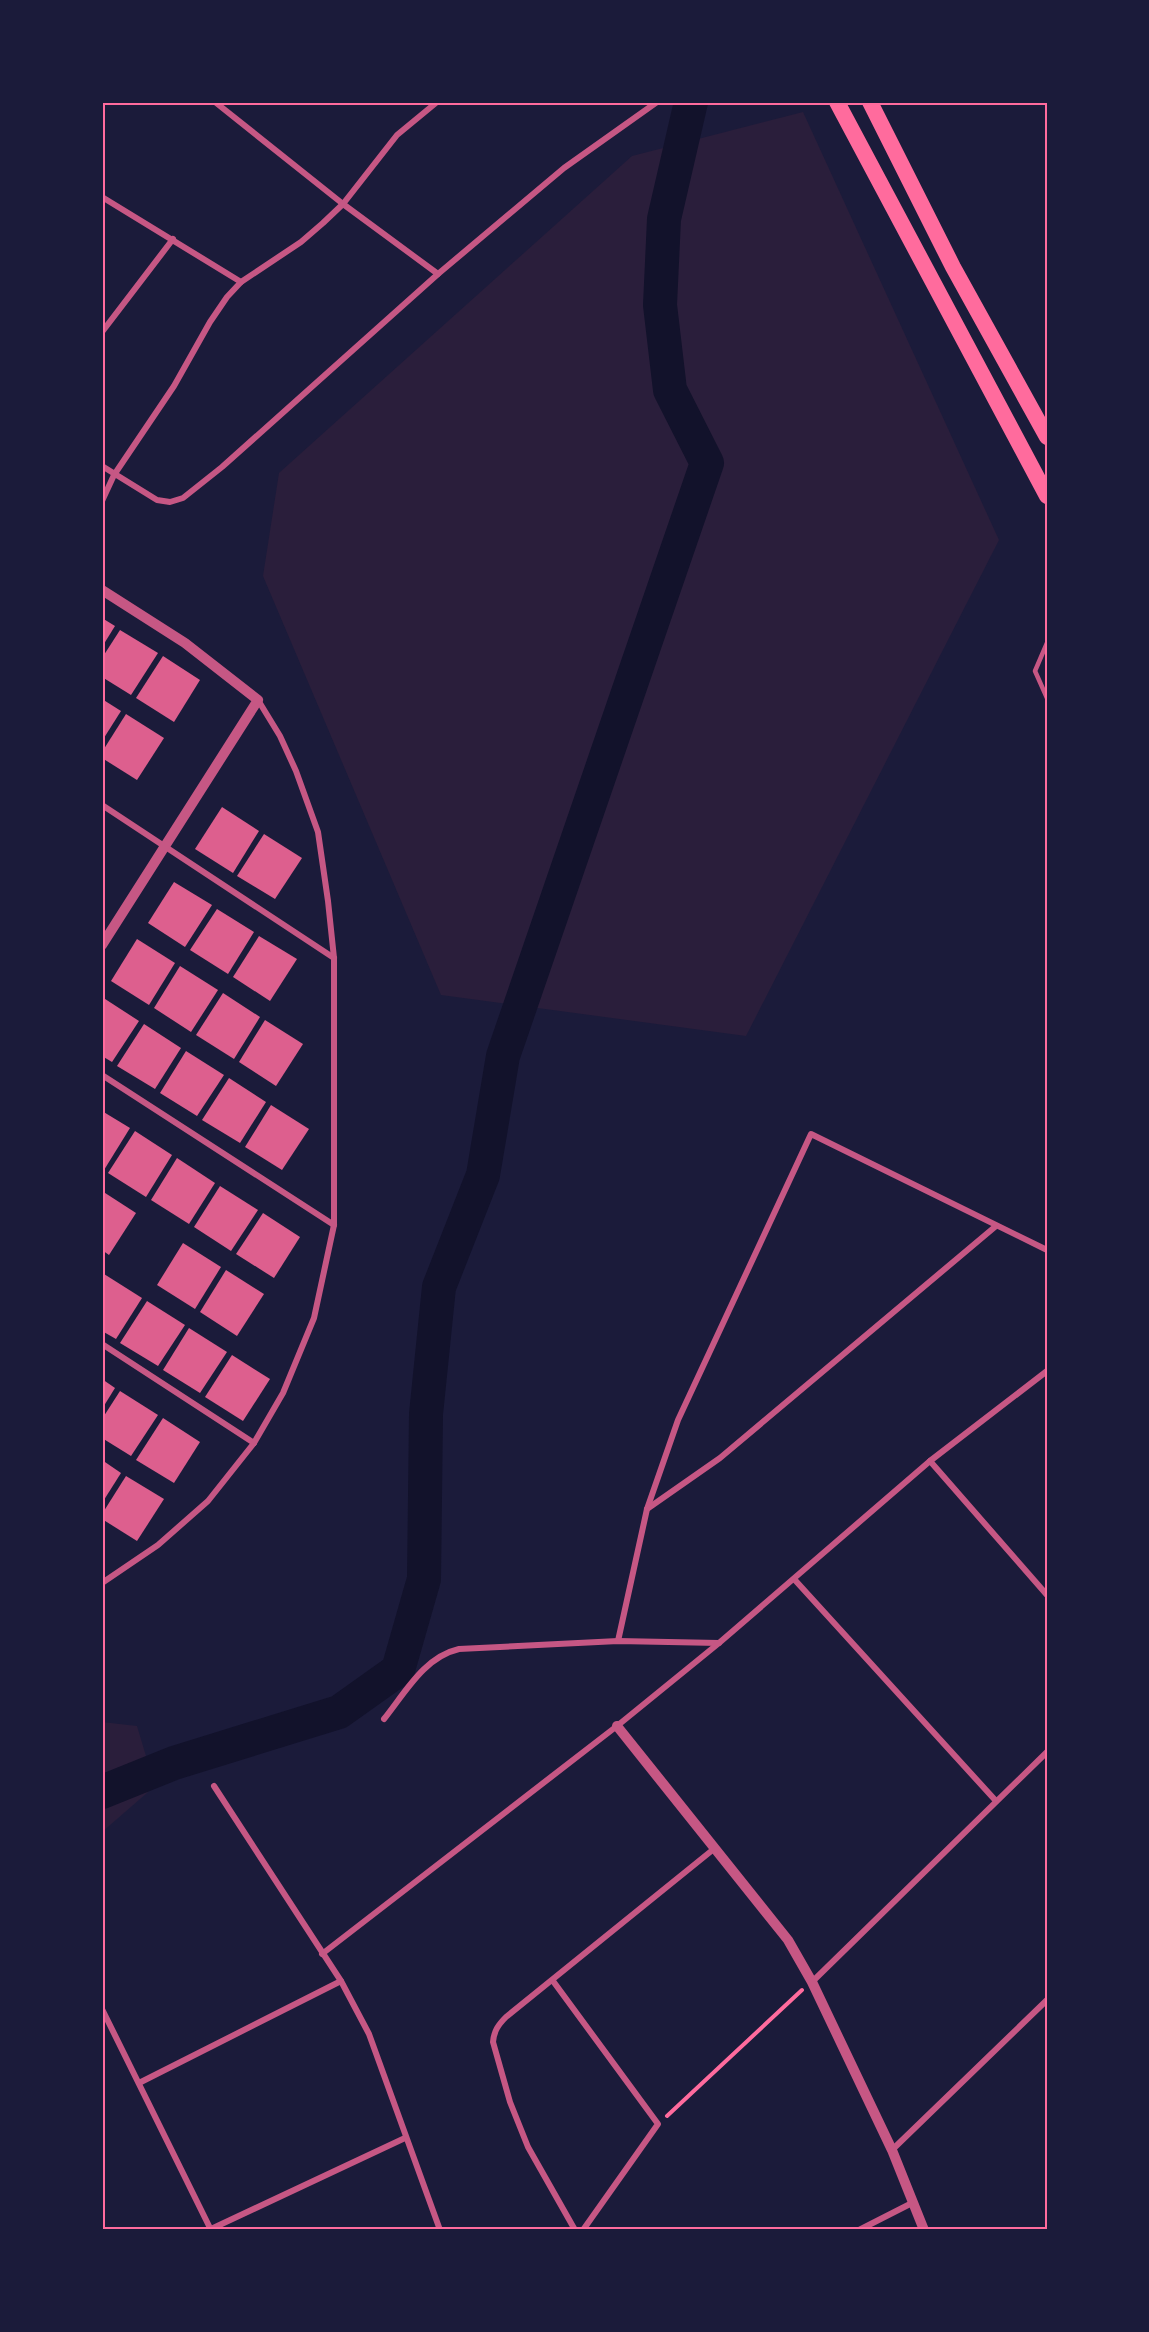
<svg xmlns="http://www.w3.org/2000/svg" width="1149" height="2332" font-family="Bitter,serif">
<style>
.green{fill:#2a1e3b}
.lines{fill:none;stroke-linecap:round;stroke-linejoin:round}
.river{stroke:#12122b;stroke-width:34}
.building{fill:#dd5f8e}
.path{stroke:#ff6b9d;stroke-width:4}
.service{stroke:#c65784;stroke-width:4.5}
.minor{stroke:#c65784;stroke-width:6}
.tertiary{stroke:#c65784;stroke-width:10}
.trunk{stroke:#ff6b9d;stroke-width:16}
.neatline{fill:none;stroke:#ff6b9d;stroke-width:2}
</style>
<rect width="100%" height="100%" fill="#1b1b3a"/>
<g class="green">
<polygon points="803,112 999,540 746,1036 441,995 263,576 279,473 632,156"/>
<polygon points="102,1722 137,1726 155,1786 102,1832"/>
</g>
<g class="lines">
<polyline class="river" points="102,1792 174,1763 339,1712 398,1670 424,1579 426,1414 439,1287 483,1175 503,1056 707,463 670,390 660,305 664,219 691,102"/>
</g>
<g class="building">
<polygon points="102,618 115,626 102,647"/>
<polygon points="120,630 158,653 131,695 102,677 102,658"/>
<polygon points="163,656 200,680 174,722 136,698"/>
<polygon points="102,699 121,711 102,741"/>
<polygon points="126,714 164,738 137,780 102,758 102,752"/>
<polygon points="222,807 259,831 233,873 195,849"/>
<polygon points="264,834 302,858 275,899 237,876"/>
<polygon points="174,882 212,905 185,947 148,923"/>
<polygon points="217,909 254,932 228,974 190,950"/>
<polygon points="259,936 297,959 270,1001 233,977"/>
<polygon points="137,939 175,963 149,1005 111,981"/>
<polygon points="180,966 218,990 191,1032 154,1008"/>
<polygon points="223,993 260,1017 234,1059 196,1035"/>
<polygon points="102,997 139,1021 112,1062 102,1056"/>
<polygon points="265,1020 303,1044 276,1086 239,1062"/>
<polygon points="144,1024 181,1048 155,1089 117,1066"/>
<polygon points="186,1051 224,1075 197,1116 160,1093"/>
<polygon points="229,1078 266,1102 240,1143 202,1120"/>
<polygon points="271,1105 309,1129 282,1170 245,1147"/>
<polygon points="102,1111 130,1128 104,1170 102,1169"/>
<polygon points="135,1131 172,1155 146,1197 108,1173"/>
<polygon points="177,1158 215,1183 189,1224 151,1200"/>
<polygon points="220,1186 258,1210 231,1251 194,1227"/>
<polygon points="102,1191 136,1213 109,1255 102,1250"/>
<polygon points="263,1213 300,1237 274,1278 236,1254"/>
<polygon points="183,1243 221,1267 195,1309 157,1285"/>
<polygon points="226,1270 264,1294 237,1336 200,1312"/>
<polygon points="104,1274 142,1298 116,1339 102,1331 102,1278"/>
<polygon points="147,1301 185,1325 158,1366 120,1343"/>
<polygon points="189,1328 227,1352 200,1393 163,1370"/>
<polygon points="232,1355 270,1379 243,1421 205,1397"/>
<polygon points="102,1379 115,1388 102,1409"/>
<polygon points="120,1391 158,1415 131,1456 102,1438 102,1419"/>
<polygon points="163,1418 200,1442 174,1483 136,1460"/>
<polygon points="102,1460 121,1473 102,1503"/>
<polygon points="126,1476 164,1499 137,1541 102,1519 102,1514"/>
</g>
<g class="lines">
<polyline class="path" points="667,2116 802,1990"/>
<polyline class="service" points="1047,643 1035,671 1047,698"/>
<g class="minor">
<polyline points="215,102 343,204 438,274"/>
<polyline points="102,197 241,282"/>
<polyline points="102,332 173,239"/>
<polyline points="102,466 157,500 170,502 183,498 222,467 438,274 564,168 657,102"/>
<polyline points="102,501 114,475 174,386 210,322 227,297 241,282 301,242 323,223 343,204 397,135 437,102"/>
<polyline points="102,805 334,958"/>
<polyline points="102,1075 334,1225"/>
<polyline points="102,1344 254,1443"/>
<polyline points="930,1461 1047,1595"/>
<polyline points="647,1509 720,1458 996,1226"/>
<polyline points="794,1579 996,1801"/>
<polyline points="102,1583 158,1545 208,1501 254,1443 283,1393 314,1318 334,1225 334,958 328,901 318,832 296,771 280,736 258,700"/>
<polyline points="618,1641 647,1509 678,1420 811,1134 1047,1250"/>
<path d="M384 1719C405 1693 424 1657 459 1649L618 1641 719 1643"/>
<polyline points="214,1786 341,1981 369,2034 440,2230"/>
<polyline points="322,1954 617,1726 719,1643 930,1461 1047,1371"/>
<polyline points="553,1981 658,2124 583,2230"/>
<polyline points="812,1982 1047,1752"/>
<polyline points="102,2009 211,2230"/>
<polyline points="139,2083 341,1981"/>
<polyline points="892,2150 1047,2000"/>
<polyline points="211,2229 405,2138"/>
<path d="M575 2230 528 2147 510 2102 493 2042C494 2031 498 2025 506 2017L715 1848"/>
<polyline points="859,2230 912,2203"/>
</g>
<g class="tertiary">
<polyline points="102,590 185,643 258,700 102,945"/>
<polyline points="617,1726 788,1940 812,1982 892,2150 924,2230"/>
</g>
<g class="trunk">
<polyline points="837,102 1047,496"/>
<polyline points="870,102 953,267 1047,437"/>
</g>
</g>
<rect width="1149" height="2332" fill="none" stroke="#1b1b3a" stroke-width="207"/>
<rect x="104" y="104" width="942" height="2124" class="neatline"/>
</svg>
